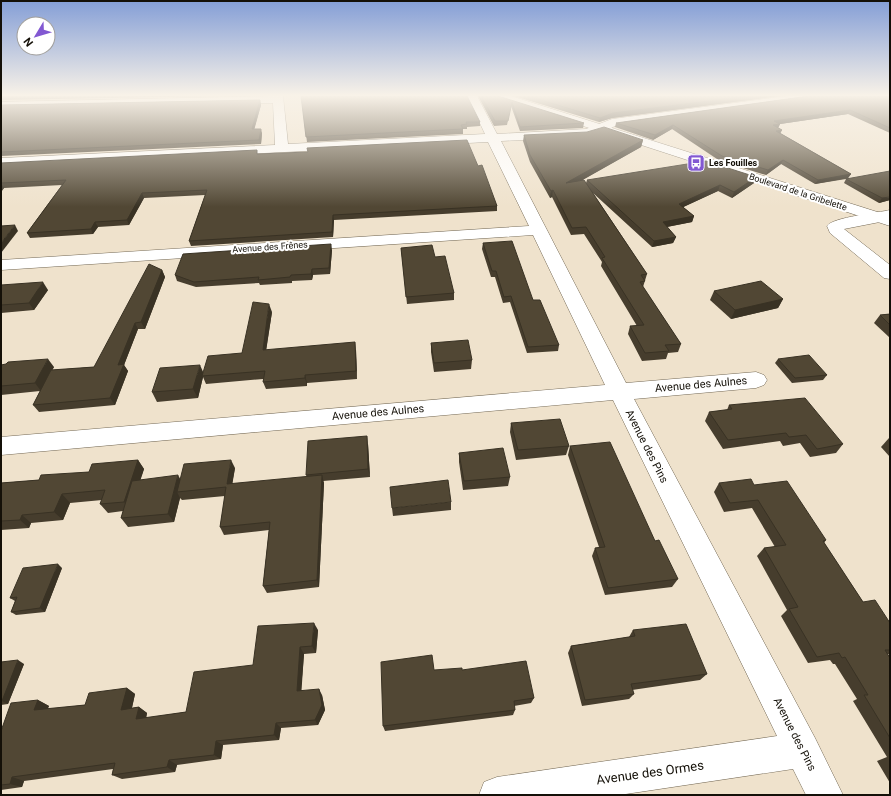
<svg xmlns="http://www.w3.org/2000/svg" width="891" height="796" font-family="Roboto,sans-serif">
<style>
.lines{fill:none;stroke-linecap:round;stroke-linejoin:round}
.minor-casing{stroke:#746955;stroke-width:1}
.major-casing{stroke:#746955;stroke-width:1}
.minor{fill:#fff;fill-rule:evenodd}
.major{fill:#fff;fill-rule:evenodd}
.wall{fill:#463d2d}
.shaded-wall{fill:#393224}
.building{fill:#514734;stroke:#393224}
.labels{text-anchor:middle;stroke-width:4;stroke-linejoin:round;paint-order:stroke}
.far-poi-label{font-size:9px;font-weight:bold;fill:#141008;stroke:#fff;text-anchor:start}
.far-street-label{font-size:9px;fill:#141008;stroke:#fff}
.street-label{font-size:11px;fill:#141008;stroke:#fff}
.near-street-label{font-size:13px;fill:#141008;stroke:#fff}
</style>
<rect width="100%" height="100%" fill="#efe2cc"/>
<g class="lines">
<defs>
<g id="minor">
<polygon points="273,96 283,96 288,144 485,134 467,96 477,96 497,134 586,129 612,119 787,96 812,96 811,98 807,99 615,126 599,134 586,137 501,141 626,383 756,372 764,375 767,380 764,385 756,388 634,399 815,738 843,795 806,795 793,769 619,795 479,795 484,782 497,777 777,736 613,400 1,455 1,437 605,385 533,235 1,270 1,260 529,226 488,142 1,166 1,158 275,145 273,103 1,108 1,102"/>
<path d="M890 210V220L844 229 890 265V279L884 278 830 233 827 226C833 217 878 213 890 210Z"/>
</g>
<polygon id="major" points="496,96 511,96 890,216 890,226 497,98"/>
</defs>
<use href="#minor" class="minor-casing"/>
<use href="#major" class="major-casing"/>
<use href="#minor" class="minor"/>
<use href="#major" class="major"/>
</g>
<g class="wall">
<polygon points="1,96 227,96 1,100"/>
<polygon points="301,96 480,122 480,126 467,127 467,129 463,129 463,134 307,142"/>
<polygon points="478,96 498,96 584,123 583,128 520,131 511,106 507,125 494,126"/>
<polygon points="514,96 779,96 612,118 599,122"/>
<polygon points="809,96 890,96 890,133 848,114 780,124 778,128 782,130 780,133 851,174 848,178 890,200 879,203 844,183 846,179 815,184 781,164 766,175 720,161 672,129 653,140 615,127 616,123"/>
<polygon points="260,100 261,105 254,129 262,133 261,144 1,156 1,105"/>
<polygon points="524,135 643,140 641,147 582,180 586,183 587,180 756,177 754,183 732,198 718,191 683,207 694,216 692,222 667,227 676,237 673,243 652,247 593,193 647,274 643,287 681,344 678,352 668,353 666,359 642,361 628,334 630,326 637,326 601,266 602,262 584,234 571,235 552,197 550,198 530,162 523,141"/>
<polygon points="258,154 478,166 497,206 497,211 334,220 333,237 191,246 189,241 205,195 144,198 129,225 98,227 93,234 30,238 27,233 62,185 4,188 1,192 1,163"/>
<polygon points="483,243 533,300 559,345 558,351 527,353 510,302 503,303 495,277 491,277 482,249"/>
<polygon points="401,248 435,257 454,293 454,300 407,304"/>
<polygon points="332,250 330,274 313,275 312,280 292,281 292,283 260,285 259,283 196,287 177,281 175,275"/>
<polygon points="162,270 165,277 145,329 138,329 124,365 128,371 115,405 39,412 33,405 40,391 1,395 1,365 54,367 52,370 94,367"/>
<polygon points="1,285 48,290 34,310 1,313"/>
<polygon points="714,291 783,299 778,308 731,319 710,300"/>
<polygon points="272,312 266,350 356,350 357,379 307,383 307,386 266,389 263,382 263,379 206,384 203,377 198,398 157,402 152,392 203,373 242,353"/>
<polygon points="890,314 890,338 874,323 880,315"/>
<polygon points="431,343 472,360 471,369 434,372 431,352"/>
<polygon points="778,359 827,375 823,380 792,383 775,363"/>
<polygon points="729,405 843,444 836,453 810,457 800,443 783,446 780,441 723,449 705,421 709,412 727,410"/>
<polygon points="511,423 569,446 566,455 516,460 510,432"/>
<polygon points="889,438 890,438 890,457 881,447"/>
<polygon points="368,444 370,477 323,481 324,483 319,587 267,593 263,586 269,530 224,535 220,527 225,496 182,500 180,498 174,522 128,527 121,518 123,511 108,513 100,504 102,500 70,503 63,520 31,523 29,528 1,530 1,483 39,480 89,472 138,460 144,469 140,480 180,479 235,468 232,484 307,477 306,475"/>
<polygon points="570,446 655,541 678,579 672,587 605,595 592,556 595,548 599,547 568,455"/>
<polygon points="459,453 510,477 508,486 463,490 459,462"/>
<polygon points="719,483 754,485 826,540 824,543 863,602 890,623 890,654 888,654 890,658 890,783 877,761 887,757 853,701 857,699 835,664 833,664 830,660 808,663 781,616 787,610 757,556 764,548 775,547 752,508 724,512 714,492"/>
<polygon points="451,502 451,510 393,516 392,508"/>
<polygon points="62,568 45,612 16,615 11,612 15,601 10,598"/>
<polygon points="318,630 316,653 304,654 301,690 322,695 325,710 318,725 281,728 279,740 223,745 221,759 177,765 175,772 122,779 112,775 113,769 24,781 22,787 1,790 1,731 38,700 49,706 47,709 85,705 127,688 135,694 132,708 139,707 147,713 146,718 186,712 253,665"/>
<polygon points="633,630 707,674 700,680 632,690 634,694 629,699 582,706 568,653 571,646 629,637"/>
<polygon points="1,662 24,664 8,704 1,705"/>
<polygon points="434,670 462,670 534,698 531,703 514,706 515,710 513,715 385,731 383,726"/>
</g>
<g class="shaded-wall">
<polygon points="749,96 779,96 612,118 599,122 600,118 613,113"/>
<polygon points="260,100 261,105 253,134 252,129"/>
<polygon points="850,110 848,114 780,124 778,128 771,129 774,121"/>
<polygon points="673,125 672,129 653,140 655,135"/>
<polygon points="261,129 262,133 261,144 259,140"/>
<polygon points="782,130 780,134 776,131"/>
<polygon points="643,140 641,147 565,190 566,183"/>
<polygon points="783,160 781,164 766,175 768,170"/>
<polygon points="851,174 848,178 815,184 818,180"/>
<polygon points="756,177 754,183 732,198 734,192"/>
<polygon points="1,183 4,188 1,192"/>
<polygon points="720,185 718,191 677,210 679,204"/>
<polygon points="553,190 552,197 550,198 551,191"/>
<polygon points="142,193 144,198 129,225 127,220"/>
<polygon points="890,197 890,200 879,203 882,198"/>
<polygon points="333,215 334,220 333,237 332,232"/>
<polygon points="694,216 692,222 661,228 663,222"/>
<polygon points="95,222 98,227 93,234 91,229"/>
<polygon points="15,225 18,231 1,253 1,243"/>
<polygon points="676,237 673,243 652,247 654,241"/>
<polygon points="331,244 332,250 330,274 329,268"/>
<polygon points="312,269 313,275 312,280 311,274"/>
<polygon points="162,270 165,277 145,329 141,322"/>
<polygon points="43,282 48,290 34,310 29,303"/>
<polygon points="783,299 778,308 731,319 735,310"/>
<polygon points="269,304 272,312 265,358 263,350"/>
<polygon points="135,323 138,329 124,365 128,371 115,405 110,398 118,365"/>
<polygon points="355,342 356,350 357,379 356,371"/>
<polygon points="48,359 54,367 41,391 35,383"/>
<polygon points="200,365 204,374 202,376 203,377 198,398 193,389"/>
<polygon points="305,375 307,383 307,386 305,378"/>
<polygon points="367,436 368,444 370,477 368,469"/>
<polygon points="138,460 144,469 131,510 124,502"/>
<polygon points="231,460 235,468 231,492 227,484"/>
<polygon points="178,475 183,484 177,492 180,498 174,522 168,514"/>
<polygon points="322,475 324,483 319,587 317,580"/>
<polygon points="62,494 70,503 63,520 54,512"/>
<polygon points="22,515 31,523 29,528 20,520"/>
<polygon points="58,564 62,568 45,612 40,608"/>
<polygon points="314,623 318,630 316,653 312,646"/>
<polygon points="300,647 304,654 301,697 297,691"/>
<polygon points="18,660 24,664 8,704 2,701"/>
<polygon points="127,688 135,694 130,716 121,710"/>
<polygon points="319,689 322,695 325,710 318,725 315,720"/>
<polygon points="38,700 49,706 45,716 34,710"/>
<polygon points="139,707 147,713 145,724 136,719"/>
<polygon points="276,723 281,728 279,740 274,735"/>
<polygon points="216,741 223,745 221,759 214,755"/>
<polygon points="169,760 177,765 175,772 167,767"/>
<polygon points="12,777 24,781 22,787 10,784"/>
</g>
<g class="building">
<polygon points="301,96 467,96 480,122 466,122 467,124 461,125 463,129 306,137"/>
<polygon points="481,96 498,96 584,123 520,127 512,102 508,121 495,121"/>
<polygon points="528,96 749,96 613,113 600,118"/>
<polygon points="809,96 890,96 890,128 850,110 774,121 780,124 773,125 782,130 776,131 851,174 818,180 783,160 768,170 722,156 673,125 655,135 616,123"/>
<polygon points="260,100 252,129 261,129 259,140 1,152 1,105"/>
<polygon points="604,127 643,140 566,183 584,180 647,274 641,275 645,281 640,282 681,344 665,345 669,351 645,353 630,326 644,325 602,258 605,257 586,227 572,228 553,190 551,191 530,155 524,135 587,132"/>
<polygon points="467,140 478,166 482,165 497,206 333,215 332,232 189,241 207,190 142,193 127,220 95,222 91,229 27,233 66,180 1,183 1,163 257,150 257,154 308,152 307,148"/>
<polygon points="706,161 756,177 734,192 720,185 679,204 694,216 663,222 676,237 654,241 587,180"/>
<polygon points="890,171 890,197 882,198 846,179"/>
<polygon points="15,225 1,243 1,226"/>
<polygon points="512,241 533,300 540,300 559,345 528,347 511,296 504,297 496,271 492,271 483,243"/>
<polygon points="331,244 329,268 312,269 311,274 291,275 290,277 258,280 259,277 194,282 175,275 183,254"/>
<polygon points="432,245 435,257 445,256 454,293 406,297 401,248"/>
<polygon points="149,264 162,270 141,322 135,323 118,365 124,364 110,398 33,405 51,370 94,367"/>
<polygon points="761,281 783,299 735,310 714,291"/>
<polygon points="43,282 29,303 1,305 1,285"/>
<polygon points="253,302 269,304 263,350 355,342 356,371 305,375 305,378 263,382 265,371 202,376 208,356 242,353"/>
<polygon points="890,314 890,325 880,315"/>
<polygon points="468,340 472,360 434,363 431,343"/>
<polygon points="809,355 827,375 795,378 778,359"/>
<polygon points="48,359 35,383 1,386 1,365 6,364 8,362"/>
<polygon points="200,365 193,389 152,392 160,368"/>
<polygon points="805,398 843,444 817,449 806,435 789,437 786,433 728,440 709,412 732,409 729,405"/>
<polygon points="560,419 569,446 518,450 511,423"/>
<polygon points="367,436 368,469 306,475 308,441"/>
<polygon points="610,442 655,541 659,540 678,579 608,588 595,548 605,547 570,446"/>
<polygon points="503,448 510,477 464,481 459,453"/>
<polygon points="138,460 124,502 100,504 105,490 62,494 54,512 22,515 20,520 1,521 1,483 39,480 41,475 89,472 92,464"/>
<polygon points="231,460 227,484 322,475 317,580 263,586 270,522 220,527 226,487 177,492 184,464"/>
<polygon points="178,475 168,514 121,518 132,481"/>
<polygon points="751,479 754,485 787,481 826,540 823,541 863,602 875,600 890,623 890,650 885,650 890,658 890,738 864,695 868,695 845,657 842,658 839,653 817,657 789,609 798,607 764,548 786,545 758,500 730,503 719,483"/>
<polygon points="448,480 451,502 392,508 390,487"/>
<polygon points="58,564 40,608 11,612 17,597 10,598 23,568"/>
<polygon points="314,623 312,646 300,647 297,691 319,689 322,705 315,720 276,723 274,735 216,741 214,755 169,760 167,767 112,775 115,763 12,777 10,784 1,785 1,731 11,703 38,700 34,710 85,705 89,693 127,688 121,710 139,707 136,719 186,712 194,672 253,665 258,626"/>
<polygon points="686,624 707,674 631,684 634,694 585,700 571,646 635,636 633,630"/>
<polygon points="432,655 434,670 462,668 462,670 526,661 534,698 514,701 515,710 383,726 381,662"/>
<polygon points="18,660 2,701 1,701 1,662"/>
</g>
<linearGradient id="sky" x2="0" y2="1"><stop stop-color="#849ed6"/><stop offset="0.46" stop-color="#f8f2e8"/><stop offset="1" stop-color="#f8f2e8" stop-opacity="0"/></linearGradient>
<rect width="891" height="207" fill="url(#sky)"/>
<defs>
<symbol id="bus-square" viewBox="-11 -11 22 22"><rect x="-9" y="-9" width="18" height="18" rx="4" fill="#8258d2" stroke="#fff"/><path d="M-5-6H5V4H4V6H2V4H-2V6H-4V4H-5ZM-3.5-4V0h7V-4ZM-3.5 1.2v1.5H-2V1.2ZM2 1.2v1.5H3.5V1.2Z" fill="#fff"/></symbol>
</defs>
<g fill-rule="evenodd">
<use href="#bus-square" x="686" y="153" width="20" height="20"/>
</g>
<g class="labels">
<g class="far-poi-label">
<text x="709" y="166">Les Fouilles</text>
</g>
<g class="far-street-label">
<text transform="translate(798 192) rotate(18)" y="3">Boulevard de la Gribelette</text>
<text transform="translate(270 247) rotate(-4)" y="3">Avenue des Frênes</text>
</g>
<g class="street-label">
<text transform="translate(701 384) rotate(-5)" y="4">Avenue des Aulnes</text>
<text transform="translate(378 412) rotate(-5)" y="4">Avenue des Aulnes</text>
<text transform="translate(647 446) rotate(63)" y="4">Avenue des Pins</text>
<text transform="translate(795 734) rotate(63)" y="4">Avenue des Pins</text>
</g>
<g class="near-street-label">
<text transform="translate(650 772) rotate(-8)" y="5">Avenue des Ormes</text>
</g>
</g>
<rect width="891" height="796" fill="none" stroke="#141008" stroke-width="4"/>
<g transform="translate(36 36) rotate(232)"><circle r="19" fill="#ffffff" stroke="#a19f9c"/>
<path d="M0-3L7 15L0 10L-7 15Z" fill="#8258d2"/>
<text y="-6" font-size="11" font-weight="bold" text-anchor="middle" fill="#141008">N</text>
</g>
</svg>
